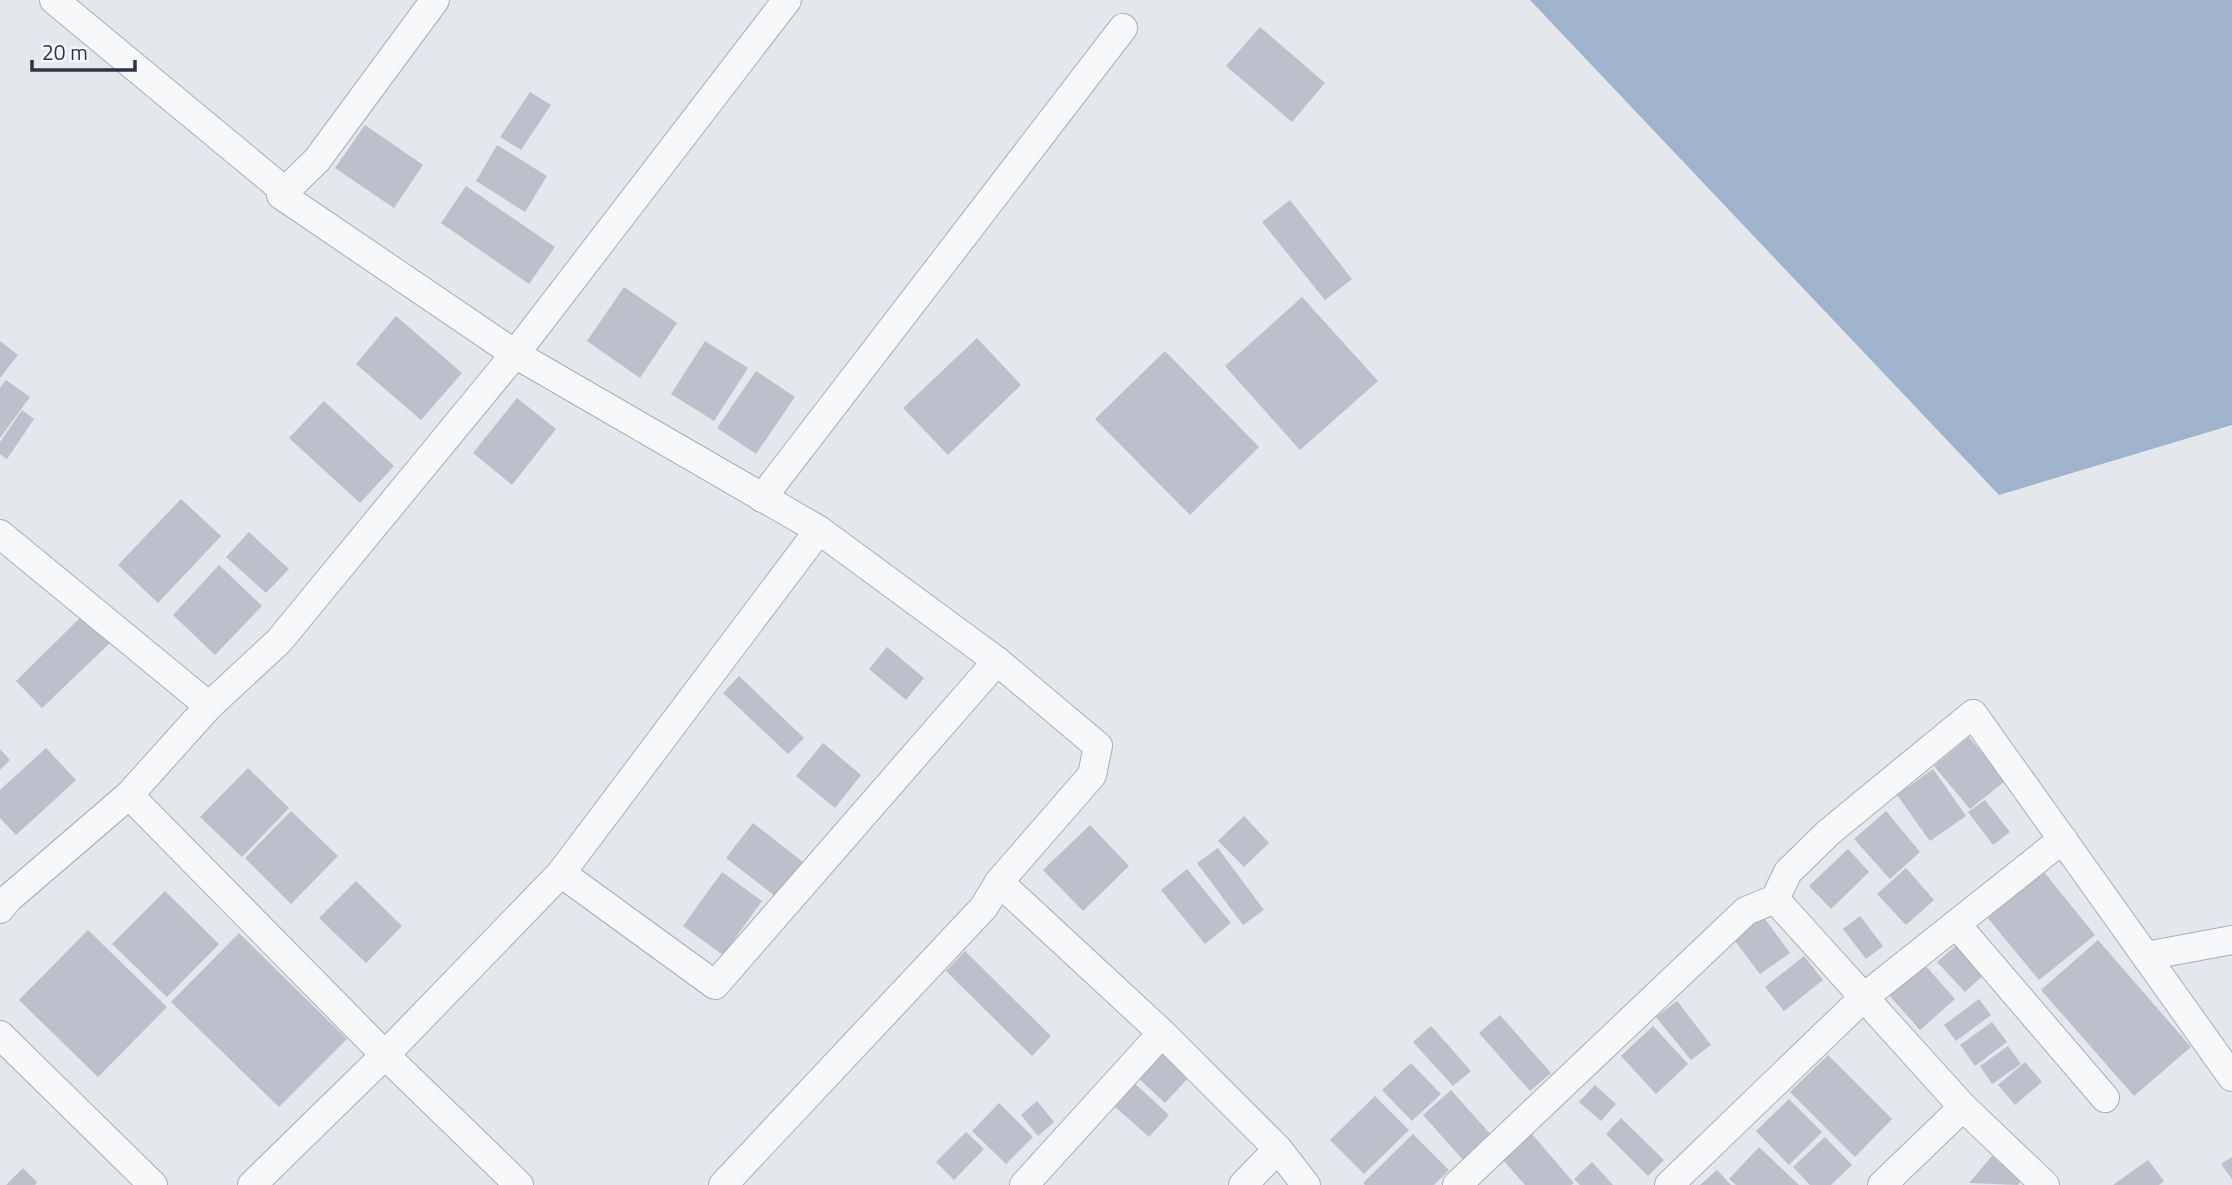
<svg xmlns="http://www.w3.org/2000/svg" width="2232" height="1185" font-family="'Titillium Web',sans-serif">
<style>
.water{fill:#9fb4cc}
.building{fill:#bbc0ca}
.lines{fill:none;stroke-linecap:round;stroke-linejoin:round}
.street-casing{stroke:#a9aeb7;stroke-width:30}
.street{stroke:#f7f8fa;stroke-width:28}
</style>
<rect width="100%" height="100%" fill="#e4e7ec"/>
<polygon class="water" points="1530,0 2232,0 2232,425 1999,495"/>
<g class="building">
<polygon points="1260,27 1325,83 1292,122 1226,66"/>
<polygon points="530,92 551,105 521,150 500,137"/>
<polygon points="365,125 423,165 394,208 335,168"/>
<polygon points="497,145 547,176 525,212 476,181"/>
<polygon points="466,186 555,247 529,284 441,223"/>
<polygon points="1290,200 1352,279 1325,300 1262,222"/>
<polygon points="624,287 677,323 640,378 587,341"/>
<polygon points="1302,297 1378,381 1300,450 1225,366"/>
<polygon points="396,316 462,373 421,420 356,364"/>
<polygon points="977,338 1021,385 948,455 903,408"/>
<polygon points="0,341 18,355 0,378"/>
<polygon points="705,341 748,368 714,421 671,394"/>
<polygon points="1165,351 1259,447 1190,515 1095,419"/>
<polygon points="756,371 795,397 756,454 717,428"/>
<polygon points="6,380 30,397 0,438 0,388"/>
<polygon points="517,398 556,429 512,485 473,453"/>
<polygon points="324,401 394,466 360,503 289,438"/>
<polygon points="22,410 34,419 7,459 0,454 0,442"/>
<polygon points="181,499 221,536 158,603 118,565"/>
<polygon points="249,532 289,569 266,593 226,557"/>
<polygon points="219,565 262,606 215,655 173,615"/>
<polygon points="84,614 111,642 42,708 16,681"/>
<polygon points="887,647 924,678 906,700 869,669"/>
<polygon points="739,676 804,738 788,754 723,693"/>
<polygon points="1969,737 2005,781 1970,809 1934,766"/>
<polygon points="823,743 861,775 835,808 796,776"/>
<polygon points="46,748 76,780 16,835 0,818 0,790"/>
<polygon points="0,749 10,760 0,770"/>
<polygon points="248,768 289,808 242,857 200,817"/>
<polygon points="1933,769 1966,816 1930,841 1897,795"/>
<polygon points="1985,800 2010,832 1993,845 1968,812"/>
<polygon points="291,811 338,856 291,904 245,858"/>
<polygon points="1886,811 1920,852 1890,879 1854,839"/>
<polygon points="1244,816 1269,843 1244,867 1218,841"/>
<polygon points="753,823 803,862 775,896 726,858"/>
<polygon points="1090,825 1129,866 1083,911 1043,870"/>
<polygon points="1218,848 1264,910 1243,925 1197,863"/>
<polygon points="1848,849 1869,872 1831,909 1809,886"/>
<polygon points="2039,866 2095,935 2039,980 1982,911"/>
<polygon points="1906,868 1934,900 1906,925 1877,894"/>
<polygon points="1187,869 1231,923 1205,944 1161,890"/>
<polygon points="722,872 762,901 723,955 683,926"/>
<polygon points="356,881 402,926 366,963 319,918"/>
<polygon points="165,891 219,944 167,997 112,944"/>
<polygon points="1762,915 1790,953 1760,974 1732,937"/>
<polygon points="1860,916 1883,946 1866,959 1843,929"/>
<polygon points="88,930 167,1007 98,1077 19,1000"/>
<polygon points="239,933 347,1039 279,1107 171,1002"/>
<polygon points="2098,940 2191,1047 2134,1096 2041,990"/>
<polygon points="1960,942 1988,971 1965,992 1937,962"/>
<polygon points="965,951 1051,1036 1032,1056 946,971"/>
<polygon points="1804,956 1823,980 1784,1011 1765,987"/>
<polygon points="1924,964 1955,999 1920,1030 1889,995"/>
<polygon points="1979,999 1991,1015 1956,1041 1944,1025"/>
<polygon points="1677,1001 1711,1045 1691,1060 1656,1017"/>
<polygon points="1500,1015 1551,1073 1530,1091 1479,1033"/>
<polygon points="1992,1022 2007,1042 1975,1066 1960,1045"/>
<polygon points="1431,1026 1471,1071 1453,1086 1413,1042"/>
<polygon points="1653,1026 1688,1064 1656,1094 1621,1056"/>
<polygon points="1160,1046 1192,1074 1165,1103 1134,1074"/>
<polygon points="2008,1046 2021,1064 1992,1084 1980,1066"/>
<polygon points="1828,1055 1892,1119 1855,1157 1790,1092"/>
<polygon points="2025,1062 2042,1082 2015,1105 1998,1085"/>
<polygon points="1411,1063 1441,1094 1412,1121 1382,1090"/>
<polygon points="1131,1080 1169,1115 1149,1137 1111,1103"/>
<polygon points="1595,1085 1616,1104 1601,1121 1579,1102"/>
<polygon points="1451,1090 1492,1136 1464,1161 1423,1115"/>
<polygon points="1375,1096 1409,1130 1364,1174 1330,1140"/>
<polygon points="1789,1099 1822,1132 1789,1165 1756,1131"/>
<polygon points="1037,1101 1054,1122 1038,1136 1021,1115"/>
<polygon points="999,1103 1033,1137 1006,1164 972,1131"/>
<polygon points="1621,1118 1664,1160 1648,1176 1606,1134"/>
<polygon points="966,1132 984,1149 954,1180 936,1162"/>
<polygon points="1413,1134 1449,1170 1434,1185 1365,1185 1363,1183"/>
<polygon points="1532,1134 1574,1183 1571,1185 1525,1185 1502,1159"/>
<polygon points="1825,1137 1852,1165 1831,1185 1810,1185 1793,1167"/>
<polygon points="1759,1147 1799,1185 1736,1185 1729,1179"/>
<polygon points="1992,1156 2021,1181 2018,1185 1969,1183"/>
<polygon points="2232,1157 2232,1179 2221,1164"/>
<polygon points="2148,1160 2164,1181 2159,1185 2113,1185"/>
<polygon points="1592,1162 1613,1185 1580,1185 1574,1179"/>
<polygon points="23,1168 37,1182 35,1185 6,1185"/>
<polygon points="1717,1170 1731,1185 1700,1185"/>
</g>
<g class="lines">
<defs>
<g id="street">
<polyline points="54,0 275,183"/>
<polyline points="435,0 317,160 281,195 515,354 819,530 997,661 1098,746 1092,775 999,882 984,907 723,1185"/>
<polyline points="762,498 1123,28"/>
<polyline points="0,534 209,706"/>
<polyline points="129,795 385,1055 519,1185"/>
<polyline points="561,873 715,985 997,661"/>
<polyline points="999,882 1162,1033 1278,1149 1306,1185"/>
<polyline points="1775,899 1963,1107 2045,1185"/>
<polyline points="0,909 8,899 129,795 209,706 279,641 515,354 787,0"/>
<polyline points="1956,924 2105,1098"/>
<polyline points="2146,956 2232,940"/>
<polyline points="0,1035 153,1185"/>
<polyline points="252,1185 385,1055 561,873 819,530"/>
<polyline points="1024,1185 1162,1033"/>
<polyline points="1243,1185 1278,1149"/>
<polyline points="1457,1185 1746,911 1775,899 1788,872 1829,832 1973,714 2232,1077"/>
<polyline points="1669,1185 1863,998 2063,839"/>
<polyline points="1882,1185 1963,1107"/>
</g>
</defs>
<use href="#street" class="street-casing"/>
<use href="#street" class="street"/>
</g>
<path d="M32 60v10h103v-10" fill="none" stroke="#2b3445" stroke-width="3.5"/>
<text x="42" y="60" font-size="21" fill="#2b3445" stroke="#f4f6f9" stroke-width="5" paint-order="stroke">20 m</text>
</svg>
